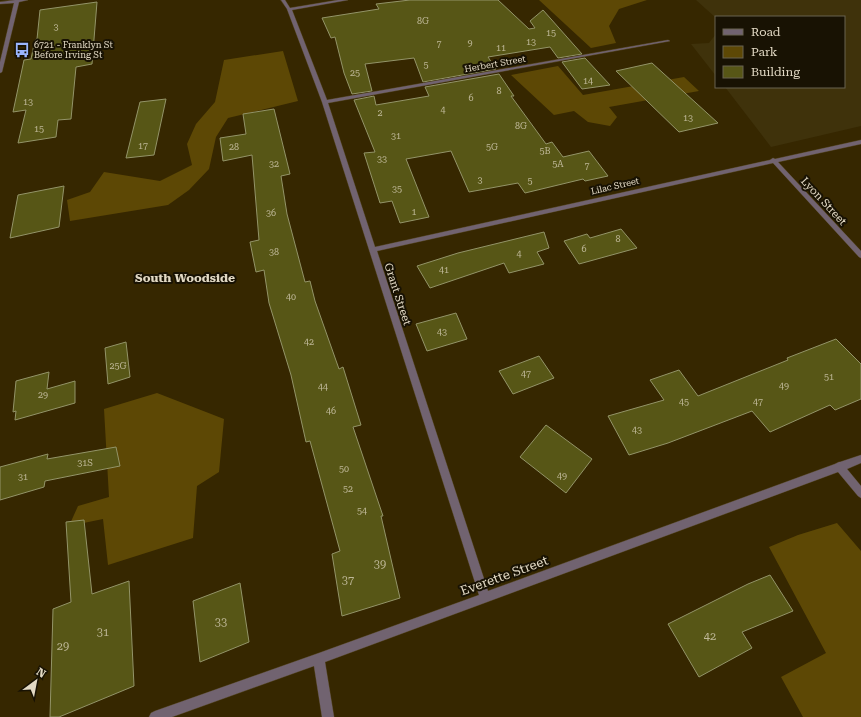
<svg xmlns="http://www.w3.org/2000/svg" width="861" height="717" font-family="'Roboto Serif',serif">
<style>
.built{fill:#3f320b}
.green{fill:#5d4805}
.building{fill:#575616;stroke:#939468}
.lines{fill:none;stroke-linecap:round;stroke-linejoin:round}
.street-casing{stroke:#52431f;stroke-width:1}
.street{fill:#716370;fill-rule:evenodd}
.labels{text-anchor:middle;stroke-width:4;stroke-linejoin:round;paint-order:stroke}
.number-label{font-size:9px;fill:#bfb898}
.far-poi-label{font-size:9px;fill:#e2d9c4;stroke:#181203;text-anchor:start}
.far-street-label{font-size:9px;fill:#e2d9c4;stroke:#181203}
.street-label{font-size:11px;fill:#e2d9c4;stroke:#181203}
.near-number-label{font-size:11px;fill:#bfb898}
.neighbourhood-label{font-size:12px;font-weight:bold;fill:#e2d9c4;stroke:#181203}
.near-street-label{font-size:13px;fill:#e2d9c4;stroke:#181203}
</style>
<rect width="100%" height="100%" fill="#362700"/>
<g class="built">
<polygon points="696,0 861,0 861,126 771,147 725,87 844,87 844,17 716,18"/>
<polygon points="716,34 716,76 691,44 709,43"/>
</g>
<g class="green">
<polygon points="539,0 647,0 619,9 609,26 616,43 591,48"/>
<polygon points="283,51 298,101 228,118 216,137 209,169 189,190 168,205 70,221 67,200 90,192 104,172 160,181 192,165 187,144 196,124 215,102 224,60"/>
<polygon points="558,66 583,95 684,77 699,91 609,107 617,117 610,126 588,122 574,111 554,115 511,75"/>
<polygon points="157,393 224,419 219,472 197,486 193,538 108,565 103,519 69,526 78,506 109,497 104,409"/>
<polygon points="837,523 861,551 861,717 803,717 781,677 826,653 769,547 798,535"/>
</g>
<g class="building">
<polygon points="410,0 498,0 529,29 535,28 530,21 543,10 582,54 558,58 550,47 488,57 496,69 423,82 414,58 365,64 372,91 352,94 344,73 335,37 331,38 322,18 379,9 376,4"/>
<polygon points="97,2 92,64 76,67 71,119 58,120 56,137 18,143 26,110 13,112 24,60 31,59 35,40 37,39 40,10"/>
<polygon points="585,58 610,85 582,89 562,62"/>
<polygon points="652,63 718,123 679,132 616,71"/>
<polygon points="499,74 514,96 511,96 546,144 552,142 563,157 589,151 608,176 585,181 583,179 525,193 518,183 469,192 451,151 406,159 429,217 400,223 392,201 380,203 364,153 375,152 354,100 374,96 376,105 429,96 425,87"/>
<polygon points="166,99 154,155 126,158 140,102"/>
<polygon points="274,109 290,174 281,176 287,214 305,282 310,281 315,301 339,369 343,367 361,425 353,427 383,516 381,516 400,598 342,616 332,554 340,551 310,441 306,442 291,375 269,303 264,270 256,272 250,242 259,240 252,155 223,161 220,138 246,134 243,114"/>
<polygon points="64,186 59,227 10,238 18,195"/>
<polygon points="621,229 637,248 579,264 564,241 587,234 590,238"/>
<polygon points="544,232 549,248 537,252 544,264 509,273 504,263 430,288 417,266 458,253"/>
<polygon points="456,313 467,339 427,351 416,324"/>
<polygon points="836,339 861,364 861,399 835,410 830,405 770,432 752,411 668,443 629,455 608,416 664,400 650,380 679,370 698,396 788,360 787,358"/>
<polygon points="126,342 130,377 108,384 105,348"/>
<polygon points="539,356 554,378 513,394 499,371"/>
<polygon points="49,372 47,389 75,381 75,403 15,420 16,411 13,412 16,381"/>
<polygon points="546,425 592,459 566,493 520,457"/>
<polygon points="116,447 120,466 45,481 44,487 0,500 0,467 48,454 47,459"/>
<polygon points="84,520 92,594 129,581 134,686 59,717 50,717 53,609 71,602 66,522"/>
<polygon points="770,575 793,611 742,632 752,648 699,677 668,624 748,584"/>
<polygon points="240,583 249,642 200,662 193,601"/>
</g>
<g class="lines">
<defs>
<g id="street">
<polygon points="15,0 28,0 19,2 2,72 0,73 0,62 14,3 0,4 0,2"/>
<polygon points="281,0 285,0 290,8 338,0 348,0 292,10 327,100 668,40 670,41 328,103 375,247 770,160 773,158 775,159 861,140 861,144 778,162 861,251 861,258 859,257 773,163 377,251 488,591 835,464 839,462 840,462 861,455 861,463 847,469 861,486 861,498 858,496 838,472 325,662 334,717 322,717 314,666 172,717 149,717 151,713 155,711 319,653 479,595 322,102 287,9"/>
</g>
</defs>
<use href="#street" class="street-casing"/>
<use href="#street" class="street"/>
</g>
<defs>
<symbol id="bus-bare" viewBox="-9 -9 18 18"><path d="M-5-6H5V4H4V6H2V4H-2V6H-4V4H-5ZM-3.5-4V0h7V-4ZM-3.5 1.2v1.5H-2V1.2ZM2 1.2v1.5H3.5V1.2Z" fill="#9ab5fd" stroke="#181203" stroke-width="2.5" paint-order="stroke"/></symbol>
</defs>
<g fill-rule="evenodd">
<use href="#bus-bare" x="11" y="39" width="22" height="22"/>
</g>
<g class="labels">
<g class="number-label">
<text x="423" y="24">8G</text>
<text x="56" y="30">3</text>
<text x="551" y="36">15</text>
<text x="531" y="45">13</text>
<text x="470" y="46">9</text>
<text x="439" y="47">7</text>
<text x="501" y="51">11</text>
<text x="426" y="68">5</text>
<text x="355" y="76">25</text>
<text x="588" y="84">14</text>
<text x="499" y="94">8</text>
<text x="471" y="101">6</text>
<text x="28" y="105">13</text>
<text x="443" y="113">4</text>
<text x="380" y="116">2</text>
<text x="688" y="121">13</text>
<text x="521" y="129">8G</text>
<text x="39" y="132">15</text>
<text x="396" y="139">31</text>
<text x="143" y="149">17</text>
<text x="234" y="150">28</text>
<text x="492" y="150">5G</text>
<text x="545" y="154">5B</text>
<text x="382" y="162">33</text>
<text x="274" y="167">32</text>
<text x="558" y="167">5A</text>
<text x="587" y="169">7</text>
<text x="480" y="183">3</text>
<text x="530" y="184">5</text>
<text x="397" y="192">35</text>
<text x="414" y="215">1</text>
<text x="271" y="216">36</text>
<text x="618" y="242">8</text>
<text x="584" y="252">6</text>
<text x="274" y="255">38</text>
<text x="519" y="257">4</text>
<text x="444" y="273">41</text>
<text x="291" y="300">40</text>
<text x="442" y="335">43</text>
<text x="309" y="345">42</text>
<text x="118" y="369">25G</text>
<text x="526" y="377">47</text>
<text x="829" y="380">51</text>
<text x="784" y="389">49</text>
<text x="323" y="390">44</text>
<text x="43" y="398">29</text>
<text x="684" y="405">45</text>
<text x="758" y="405">47</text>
<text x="331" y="414">46</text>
<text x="637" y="433">43</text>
<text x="85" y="466">31S</text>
<text x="344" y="472">50</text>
<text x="562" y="479">49</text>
<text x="23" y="480">31</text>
<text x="348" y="492">52</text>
<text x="362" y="514">54</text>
</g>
<g class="far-poi-label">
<text x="34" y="48">6721 - Franklyn St<tspan x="34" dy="10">Before Irving St</tspan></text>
</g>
<g class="far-street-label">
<text transform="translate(495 64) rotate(-10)" y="3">Herbert Street</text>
<text transform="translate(615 186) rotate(-13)" y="3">Lilac Street</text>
</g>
<g class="street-label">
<text transform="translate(824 201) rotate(47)" y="4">Lyon Street</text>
<text transform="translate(398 294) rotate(72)" y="4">Grant Street</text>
</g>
<g class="near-number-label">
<text x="380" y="568">39</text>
<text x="348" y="584">37</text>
<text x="221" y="626">33</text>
<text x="103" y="636">31</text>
<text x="710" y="640">42</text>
<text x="63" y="650">29</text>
</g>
<g class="neighbourhood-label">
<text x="185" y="282">South Woodside</text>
</g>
<g class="near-street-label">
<text transform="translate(504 575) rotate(-20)" y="5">Everette Street</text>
</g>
</g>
<rect x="715" y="16" width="130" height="72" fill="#181203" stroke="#696250"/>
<rect x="723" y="29" width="20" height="6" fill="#716370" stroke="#696250"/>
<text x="751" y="36" font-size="12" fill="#e2d9c4">Road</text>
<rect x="723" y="46" width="20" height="12" fill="#5d4805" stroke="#696250"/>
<text x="751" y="56" font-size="12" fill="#e2d9c4">Park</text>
<rect x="723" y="66" width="20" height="12" fill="#575616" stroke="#696250"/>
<text x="751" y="76" font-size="12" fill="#e2d9c4">Building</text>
<g transform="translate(36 681) rotate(32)" stroke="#181203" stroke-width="3" paint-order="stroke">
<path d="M0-3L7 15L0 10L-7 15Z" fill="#e2d9c4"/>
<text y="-6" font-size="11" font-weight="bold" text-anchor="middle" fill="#e2d9c4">N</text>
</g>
</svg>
